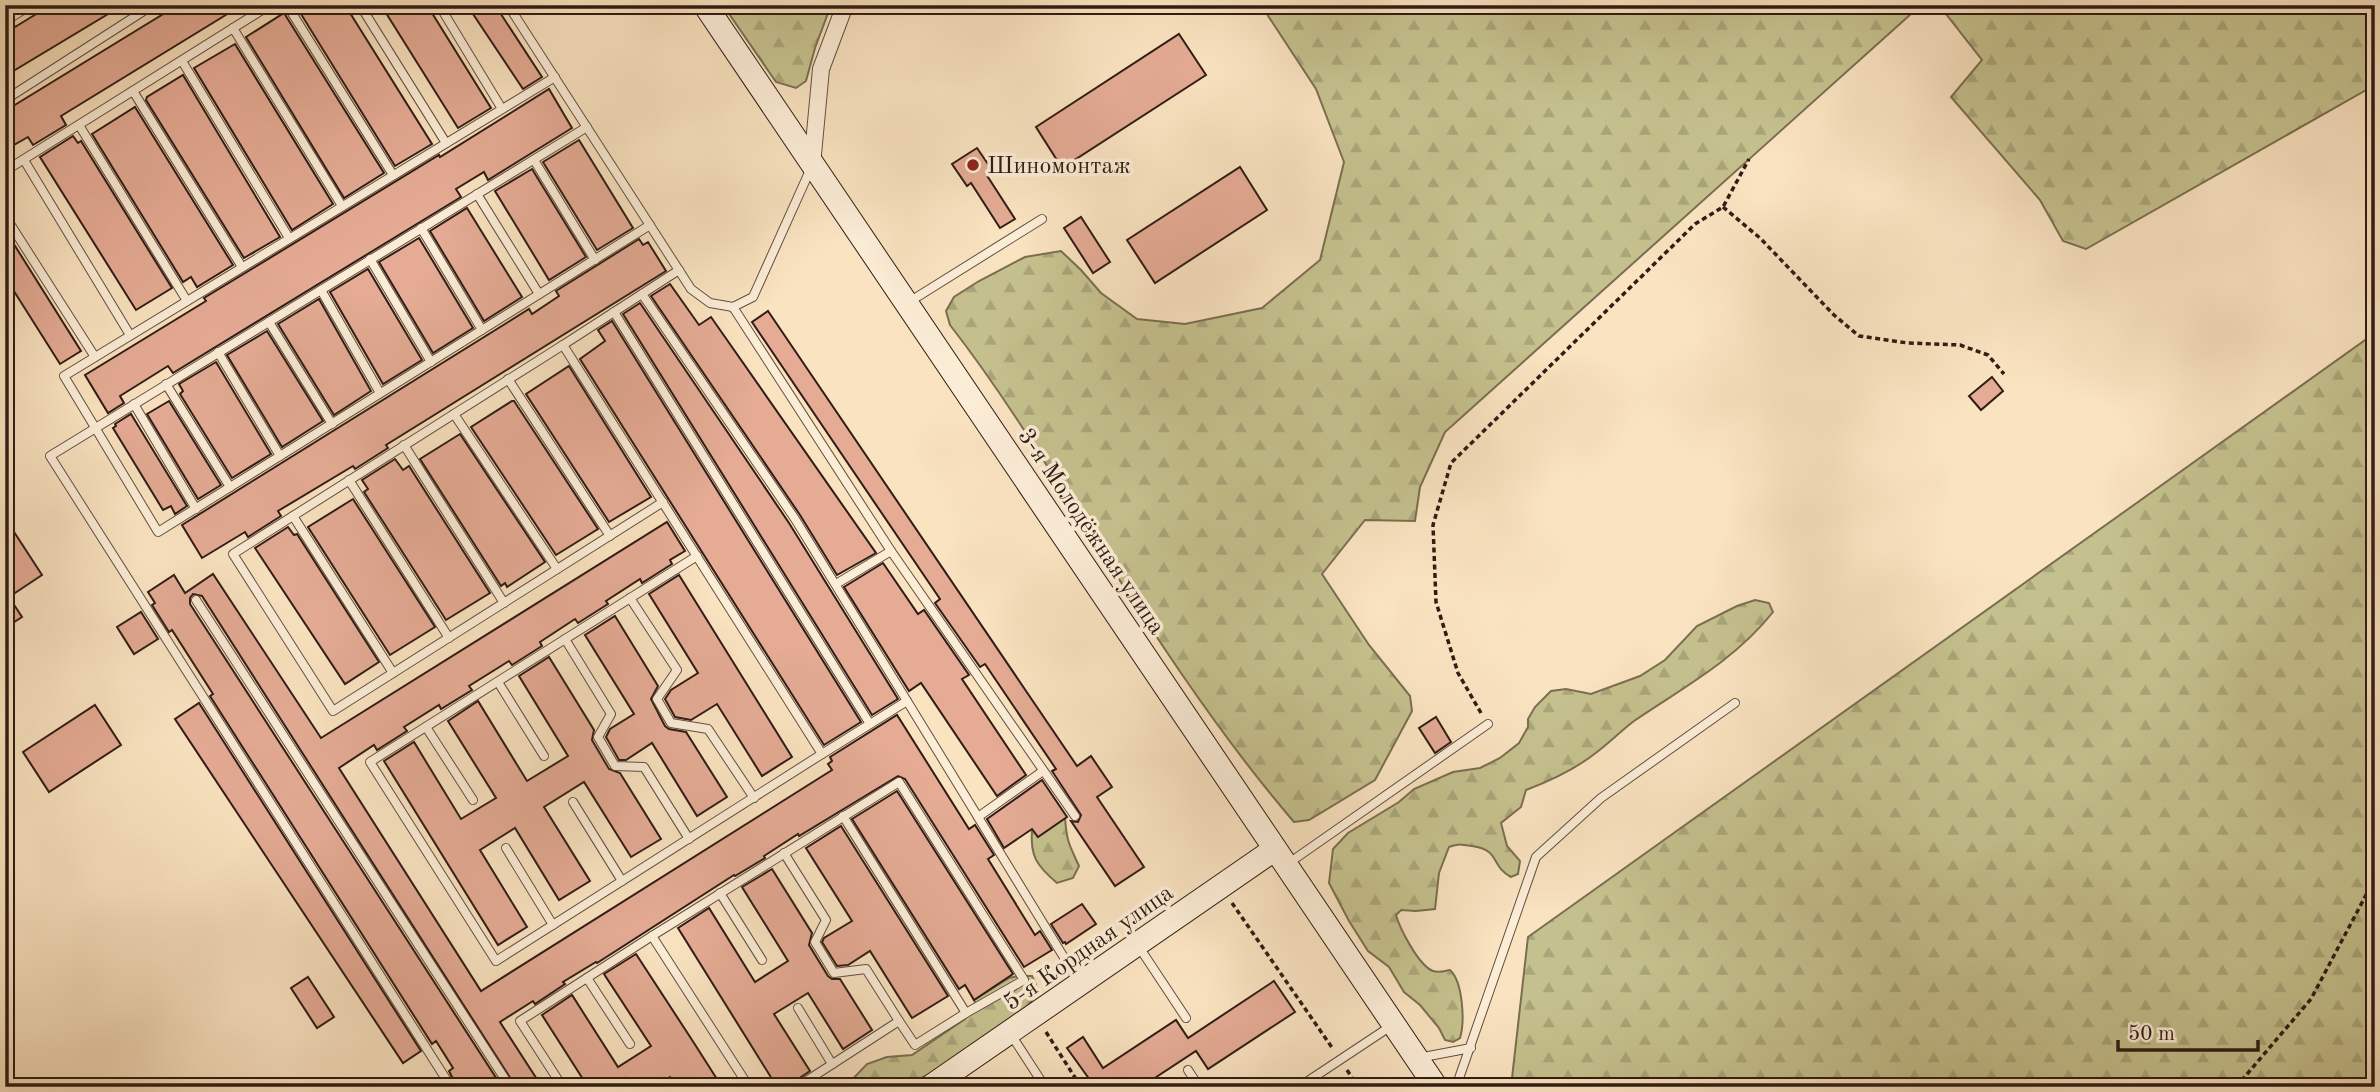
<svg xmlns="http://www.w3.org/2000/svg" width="2380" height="1092" font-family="'Old Standard TT',serif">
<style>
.forest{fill:url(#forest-firs);stroke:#7a6e51;stroke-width:2}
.building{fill:#e5ab95;stroke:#2f1c14;stroke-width:2}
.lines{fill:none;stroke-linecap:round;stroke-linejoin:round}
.service-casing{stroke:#624e3f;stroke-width:10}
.minor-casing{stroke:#624e3f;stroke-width:18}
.secondary-casing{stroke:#2f1c14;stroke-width:25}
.path{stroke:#2f1c14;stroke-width:3.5;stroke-dasharray:5 3.5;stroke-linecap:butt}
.service{stroke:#fcedd7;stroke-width:8}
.minor{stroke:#fcedd7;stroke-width:16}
.secondary{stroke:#fcedd7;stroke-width:23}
.poi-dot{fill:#8f2418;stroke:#fcedd7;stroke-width:2.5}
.labels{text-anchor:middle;stroke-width:7;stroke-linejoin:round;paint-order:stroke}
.poi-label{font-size:24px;fill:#2f1c14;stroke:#fcedd7;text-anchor:start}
.street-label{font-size:24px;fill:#2f1c14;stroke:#fcedd7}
</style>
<defs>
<pattern id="forest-firs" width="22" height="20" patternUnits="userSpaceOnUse" patternTransform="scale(1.75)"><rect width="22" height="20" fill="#c5c18e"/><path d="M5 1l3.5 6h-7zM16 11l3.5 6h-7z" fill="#aaa57a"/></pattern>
</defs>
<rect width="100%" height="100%" fill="#fae3c1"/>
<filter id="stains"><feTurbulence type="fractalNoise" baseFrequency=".00286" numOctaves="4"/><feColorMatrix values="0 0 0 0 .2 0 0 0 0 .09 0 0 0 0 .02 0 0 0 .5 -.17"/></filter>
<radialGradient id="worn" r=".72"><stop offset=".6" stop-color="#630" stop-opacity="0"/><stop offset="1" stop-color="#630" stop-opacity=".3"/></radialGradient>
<g class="forest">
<polygon points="723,5 831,5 815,48 806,81 796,88 776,82"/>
<path d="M1261 5H1921L1445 432 1420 487 1415 521 1365 520 1322 574 1369 645 1410 696 1412 711 1375 780 1309 820 1294 822C1215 730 1148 625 1083 523 1041 456 999 388 950 325L946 311 954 297 979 281 1025 257 1061 251 1081 270 1101 293 1137 319 1185 324 1262 308 1320 260 1344 162 1316 89Z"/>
<polygon points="1939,5 2375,5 2375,85 2086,249 2063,241 2040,200 1951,97 1982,60"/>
<polygon points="2375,333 2375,1087 1511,1087 1528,937"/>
<path d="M1755 600 1769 603 1773 612C1735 660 1684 687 1634 721 1621 731 1610 742 1597 752 1577 768 1550 781 1526 790L1521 807 1501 823 1507 846 1520 861 1518 874 1511 877C1490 866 1501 850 1472 846 1462 845 1458 843 1449 847L1439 873 1435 909 1416 911 1401 910 1396 915C1400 929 1419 966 1433 971 1439 973 1445 971 1450 970 1463 982 1465 1022 1460 1038L1453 1042 1445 1040 1439 1028 1420 1005 1404 992 1389 967 1368 951 1349 921 1329 883 1333 849 1348 833 1399 802 1414 789 1453 772 1480 768 1500 758 1519 743 1528 727V719L1535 707 1551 691 1566 689 1591 694 1640 676 1665 660 1697 626 1737 606Z"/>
<path d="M1065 818C1067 843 1069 844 1079 866L1073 878 1057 883C1036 865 1030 856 1032 829L1038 837Z"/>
<polygon points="1018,976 1032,976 1036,984 1036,993 1023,1015 957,1064 898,1087 845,1087 867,1064 887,1057 912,1055 965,1019 976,1005 974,1000 1009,978"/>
</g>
<g class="building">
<polygon points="51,5 123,5 5,76 5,27 13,24 15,27"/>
<polygon points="178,5 242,5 61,116 66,125 33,145 28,137 5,150 5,111"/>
<polygon points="297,5 345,5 432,144 395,166 296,6"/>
<polygon points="381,5 427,5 491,108 458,128"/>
<polygon points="467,5 495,5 542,77 523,89"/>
<polygon points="284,13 384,173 344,198 246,37"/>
<polygon points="1179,34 1206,75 1062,168 1036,127"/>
<polygon points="235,44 333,204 292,230 194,68"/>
<polygon points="183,75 280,237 244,258 146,100 147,97"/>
<polygon points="549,89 572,128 488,180 484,172 456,189 461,197 173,373 168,366 120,396 124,403 108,413 85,375 206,301 204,298 439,155 440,157"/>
<polygon points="135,107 233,265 197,287 191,277 183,282 92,134"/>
<polygon points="73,136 78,143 81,141 172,288 136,310 40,157"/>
<polygon points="579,140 633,228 597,250 543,162"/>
<polygon points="977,148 992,170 986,174 1015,219 1000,228 971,183 967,186 952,164"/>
<polygon points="1240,167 1267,210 1155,283 1127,240"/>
<polygon points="532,169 586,257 549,280 495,191"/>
<polygon points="467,208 522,297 484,321 430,231"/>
<polygon points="1081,217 1110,262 1093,273 1064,228"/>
<polygon points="5,230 81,351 60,364 5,277"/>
<polygon points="419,238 473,328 433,353 379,262"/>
<polygon points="639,239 643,245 648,242 666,271 386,445 388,448 355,469 353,466 278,511 281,516 248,537 245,532 202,558 182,525 529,309 532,314 559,296 556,291"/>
<polygon points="368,269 422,360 383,384 330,292"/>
<polygon points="670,284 699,325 711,317 876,553 837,575 800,515 651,296"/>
<polygon points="319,299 371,391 334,415 278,324"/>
<polygon points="640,303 789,523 898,699 872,715 623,314"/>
<polygon points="768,311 1077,766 1091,756 1112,787 1097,797 1144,867 1115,886 1071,821 1078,822 1081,815 1052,771 1056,769 985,664 980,667 935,603 940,599 752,322"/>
<polygon points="612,321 861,722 824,745 580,359 605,341 598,330"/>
<polygon points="267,331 323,421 282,447 227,355"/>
<polygon points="216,362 271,454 232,478 180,394 183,391 179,384"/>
<polygon points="569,366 651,497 609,522 526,394"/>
<polygon points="1992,377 2003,391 1981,410 1969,396"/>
<polygon points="169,401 221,485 198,499 147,414"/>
<polygon points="512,401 514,401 598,529 556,555 471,427"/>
<polygon points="131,414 187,506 175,514 171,506 163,510 113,428 116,426 115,424"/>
<polygon points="460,434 545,562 507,587 505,583 501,586 420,459"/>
<polygon points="395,459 403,470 409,466 490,593 446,620 364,492 368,489 362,480"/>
<polygon points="353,499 435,627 390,655 308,527"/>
<polygon points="5,518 42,575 9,597 22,617 5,628"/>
<polygon points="667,522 685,551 670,560 672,564 642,583 640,579 606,601 608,604 578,623 575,619 540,642 542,646 512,665 509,661 469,686 472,690 441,709 439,705 404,727 407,731 377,750 374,745 339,768 481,991 832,770 828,764 832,761 830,757 897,715 969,829 975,825 994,855 988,859 1035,935 1040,931 1052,950 1024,967 905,779 898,776 799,836 798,834 764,856 765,858 735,876 734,875 597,963 596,962 563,982 565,984 535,1004 533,1001 500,1022 542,1087 516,1087 202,596 193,594 190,598 190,604 502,1087 457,1087 449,1071 453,1068 436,1041 432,1044 210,696 213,694 172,630 169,632 152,605 155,603 148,592 174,575 185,593 213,574 321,738"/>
<polygon points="288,527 294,535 297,534 379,662 345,684 255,548"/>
<polygon points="883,563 918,614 924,610 969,675 962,679 1026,775 997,796 921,683 909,691 844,587"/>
<polygon points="679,575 792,757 762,776 717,704 691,720 675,717 665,699 671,690 698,673 649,594"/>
<polygon points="141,612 158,639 134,654 117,627"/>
<polygon points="615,616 658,686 651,699 665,726 669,729 686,732 727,797 697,816 652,743 626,760 619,760 606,737 610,729 634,714 585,635"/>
<polygon points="549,657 594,730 592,740 609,769 620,773 661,839 631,857 584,782 544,807 590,881 559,900 515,828 480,850 527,927 498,945 384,761 414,742 461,819 496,798 448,721 478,701 527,781 568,756 519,676"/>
<polygon points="199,703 421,1051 403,1063 175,719"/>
<polygon points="95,705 121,745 49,792 23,752"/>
<polygon points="1436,717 1451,742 1435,753 1419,728"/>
<polygon points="1042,780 1067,817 1038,837 1032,829 1004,848 987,819"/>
<polygon points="897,791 1013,974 974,1000 965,985 959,989 852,819"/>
<polygon points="841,826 948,996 912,1018 870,951 848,965 837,966 822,942 824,938 852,921 806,848"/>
<polygon points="772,869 812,933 809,945 828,976 832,979 840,979 872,1030 843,1049 808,993 774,1014 810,1071 786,1087 777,1087 678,928 709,908 755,982 788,961 742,887"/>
<polygon points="1082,904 1096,924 1066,944 1065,942 1063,943 1051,924"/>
<polygon points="636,954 694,1043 722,1087 677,1087 670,1077 654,1087 631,1087 625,1078 612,1087 588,1087 542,1015 572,995 618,1067 651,1046 604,974"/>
<polygon points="308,977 334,1017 317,1028 291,988"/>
<polygon points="1274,981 1295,1012 1208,1069 1196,1051 1141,1087 1095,1087 1067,1048 1083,1037 1103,1068 1176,1020 1188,1038"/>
</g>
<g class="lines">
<defs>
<g id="service">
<polyline points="287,5 393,175"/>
<polyline points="360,5 446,143"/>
<polyline points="439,5 502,109"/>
<polyline points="508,5 691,289 710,303 733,307 753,297 811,168"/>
<polyline points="5,21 31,5"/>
<polyline points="233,28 342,206"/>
<polyline points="182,61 289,238"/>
<polyline points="555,77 64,376 158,532 650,225"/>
<polyline points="133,91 242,267"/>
<polyline points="5,100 153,5"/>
<polyline points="79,125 187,301"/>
<polyline points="24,160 130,335"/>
<polyline points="534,160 595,260"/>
<polyline points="5,171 270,5"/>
<polyline points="477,194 539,294"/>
<polyline points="5,216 95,357"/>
<polyline points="421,228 482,330"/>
<polyline points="370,259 431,362"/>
<polyline points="321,290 380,393"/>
<polyline points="642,294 795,519 907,701"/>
<polyline points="909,302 1042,219"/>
<polyline points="733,307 891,551 1075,816"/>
<polyline points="614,312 870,724"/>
<polyline points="269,322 332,424"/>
<polyline points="563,345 679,270"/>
<polyline points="218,352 280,456"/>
<polyline points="508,379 610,536"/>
<polyline points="166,384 230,487"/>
<polyline points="134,404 196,509"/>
<polyline points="454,414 557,569"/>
<polyline points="404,445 504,603"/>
<polyline points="349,480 449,638"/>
<polyline points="663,502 333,711 233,554 563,345 822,754 907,701 1079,982"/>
<polyline points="293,516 393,673"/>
<polyline points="697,556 370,762 496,961 822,754"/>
<polyline points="836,584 891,551"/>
<polyline points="630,598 677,670 657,699 671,723 708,729 754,798"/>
<polyline points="196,600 510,1087"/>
<polyline points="565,639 611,714 598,737 615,766 644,767 689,839"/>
<polyline points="498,682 544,756"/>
<polyline points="426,727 473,800"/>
<polyline points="573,802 622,881"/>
<polyline points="978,817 1043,771"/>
<polyline points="506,848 553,925"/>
<polyline points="784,853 826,920 815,942 834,973 866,969 899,1021"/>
<polyline points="1286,865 1488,724"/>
<polyline points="720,893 762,960"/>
<polyline points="652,936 749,1087"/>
<polyline points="1139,947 1186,1018"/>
<polyline points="587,978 630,1044"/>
<polyline points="798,1008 832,1064"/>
<polyline points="1010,1033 1045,1087"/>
<polyline points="1418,1058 1471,1048"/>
<polyline points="1188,1070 1199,1087"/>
<polyline points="562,1086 520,1021 652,936 899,782 1024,980 966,1013"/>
<polyline points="451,1087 50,456 587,127"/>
<polyline points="797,1087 899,1021 915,1045 966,1013 843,816"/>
<polyline points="1020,1087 1023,1085"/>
<polyline points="1299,1087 1391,1026"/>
<polyline points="1456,1087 1536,857 1601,798 1735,703"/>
</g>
<polyline id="minor" points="812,165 821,69 845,5"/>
<g id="secondary">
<polyline points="705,5 1436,1087"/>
<polyline points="930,1087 1275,849"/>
</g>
</defs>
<use href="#service" class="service-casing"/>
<use href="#minor" class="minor-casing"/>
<use href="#secondary" class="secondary-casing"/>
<g class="path">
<polyline points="1723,207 1760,238 1834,315 1859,336 1908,343 1960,345 1988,355 2004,374"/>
<polyline points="1481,713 1458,673 1436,602 1433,525 1451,463 1695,224 1723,207 1749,159"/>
<polyline points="1232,903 1333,1049"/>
<polyline points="1046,1032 1081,1087"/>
<polyline points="1347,1070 1358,1087"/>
<polyline points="2236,1087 2311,999 2375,878"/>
</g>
<use href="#service" class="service"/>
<use href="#minor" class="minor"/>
<use href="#secondary" class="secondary"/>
</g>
<circle class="poi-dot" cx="973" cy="165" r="7"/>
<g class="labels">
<g class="poi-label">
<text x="987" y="173">Шиномонтаж</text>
</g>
<g class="street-label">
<text transform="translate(1092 531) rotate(56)" y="8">3-я Молодёжная улица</text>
<text transform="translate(1088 947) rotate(-35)" y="8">5-я Кордная улица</text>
</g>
</g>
<rect width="2380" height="1092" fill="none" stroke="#fae3c1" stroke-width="28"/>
<rect x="7" y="7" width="2366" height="1078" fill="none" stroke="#2f1c14" stroke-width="3.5"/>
<rect x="14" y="14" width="2352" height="1064" fill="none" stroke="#2f1c14" stroke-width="2"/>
<path d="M2118 1040v10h140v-10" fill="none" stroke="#2f1c14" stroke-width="3.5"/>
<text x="2128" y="1040" font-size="21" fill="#2f1c14" stroke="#fcedd7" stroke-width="5" paint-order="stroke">50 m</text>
<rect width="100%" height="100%" filter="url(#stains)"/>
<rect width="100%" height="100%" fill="url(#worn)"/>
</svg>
